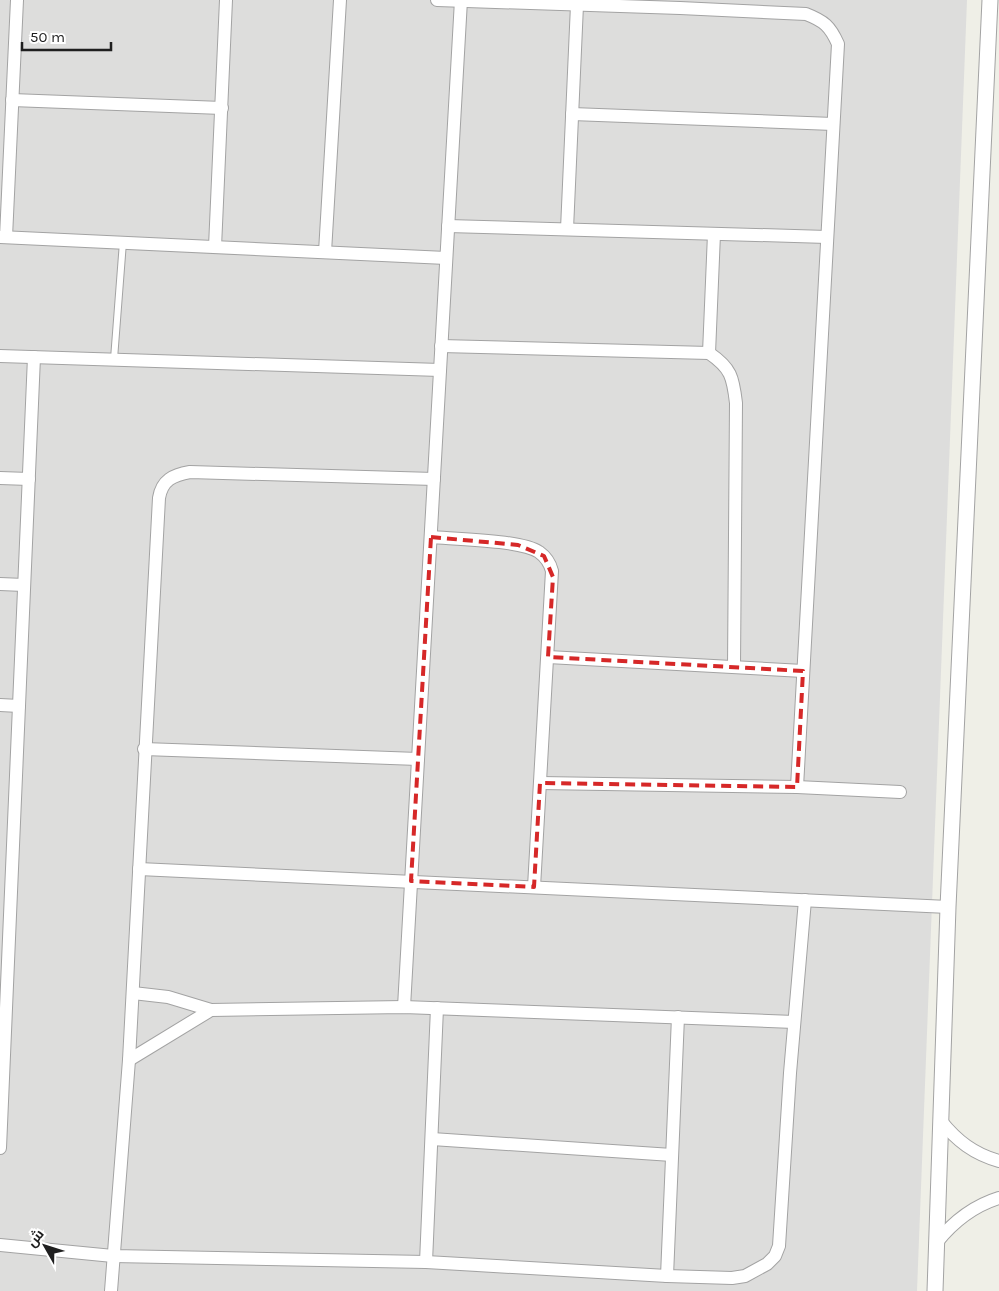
<svg xmlns="http://www.w3.org/2000/svg" width="999" height="1291" font-family="Karla,Cairo,sans-serif">
<style>
.residential{fill:#dddddc}
.lines{fill:none;stroke-linecap:round;stroke-linejoin:round}
.service-casing{stroke:#a3a3a3;stroke-width:8}
.minor-casing{stroke:#a3a3a3;stroke-width:14}
.tertiary-casing{stroke:#a3a3a3;stroke-width:17}
.service{stroke:#fff;stroke-width:6}
.minor{stroke:#fff;stroke-width:12}
.tertiary{stroke:#fff;stroke-width:15}
.marked{fill:none;stroke:#d62828;stroke-width:4;stroke-dasharray:10 6;stroke-linejoin:round}
</style>
<rect width="100%" height="100%" fill="#efefe7"/>
<polygon class="residential" points="0,0 967,0 917,1291 0,1291"/>
<g class="lines">
<defs>
<polyline id="service" points="114,359 123,242"/>
<g id="minor">
<path d="M437 0 680 8 806 14C824 21 830 26 838 44L797 787"/>
<polyline points="12,100 222,108"/>
<polyline points="572,114 833,124"/>
<polyline points="448,226 827,237"/>
<polyline points="567,229 577,5"/>
<polyline points="0,237 446,258"/>
<polyline points="6,237 17,0"/>
<polyline points="215,247 226,0"/>
<polyline points="325,252 340,0"/>
<path d="M441 346 709 353C731 368 733 377 736 403L734 667"/>
<polyline points="709,353 714,234"/>
<polyline points="0,356 440,370"/>
<polyline points="0,478 29,479"/>
<path d="M431 537C455 539 521 540 539 552 546 557 550 563 552 571L534 887"/>
<polyline points="0,584 24,585"/>
<polyline points="548,657 803,671"/>
<polyline points="0,705 19,706"/>
<polyline points="144,749 418,759"/>
<polyline points="540,783 797,787 900,792"/>
<polyline points="139,869 948,907"/>
<polyline points="133,993 168,997 211,1010 404,1007 794,1022"/>
<polyline points="404,1007 461,0"/>
<polyline points="129,1060 211,1010"/>
<path d="M941 1121C957 1141 974 1154 999 1161"/>
<polyline points="432,1139 672,1155"/>
<polyline points="0,1148 34,357"/>
<path d="M937 1242C954 1221 973 1206 999 1198"/>
<polyline points="0,1245 113,1256 426,1262 667,1276 732,1278 745,1276 767,1264 775,1256 779,1246 790,1073 805,900"/>
<polyline points="426,1262 437,1008"/>
<polyline points="667,1276 678,1017"/>
<path d="M111 1291 129 1060 159 498C162 480 173 475 190 472L434 479"/>
</g>
<polyline id="tertiary" points="935,1291 948,907 990,0"/>
</defs>
<use href="#service" class="service-casing"/>
<use href="#minor" class="minor-casing"/>
<use href="#tertiary" class="tertiary-casing"/>
<use href="#service" class="service"/>
<use href="#minor" class="minor"/>
<use href="#tertiary" class="tertiary"/>
</g>
<path class="marked" d="M431 537 518 545 544 556 553 577 548 657 803 671 797 787 540 783 534 887 411 881Z"/>
<g transform="translate(45 1246) rotate(309)" stroke="#ffffff" stroke-width="4" paint-order="stroke">
<path d="M0-4L9 19L0 12L-9 19Z" fill="#1f1f1f"/>
<text y="-8" font-size="14" font-weight="bold" text-anchor="middle" fill="#1f1f1f">ش</text>
</g>
<path d="M22 42v8h89v-8" fill="none" stroke="#1f1f1f" stroke-width="2.5"/>
<text x="30" y="42" font-size="15" fill="#1f1f1f" stroke="#ffffff" stroke-width="4" paint-order="stroke">50 m</text>
</svg>
